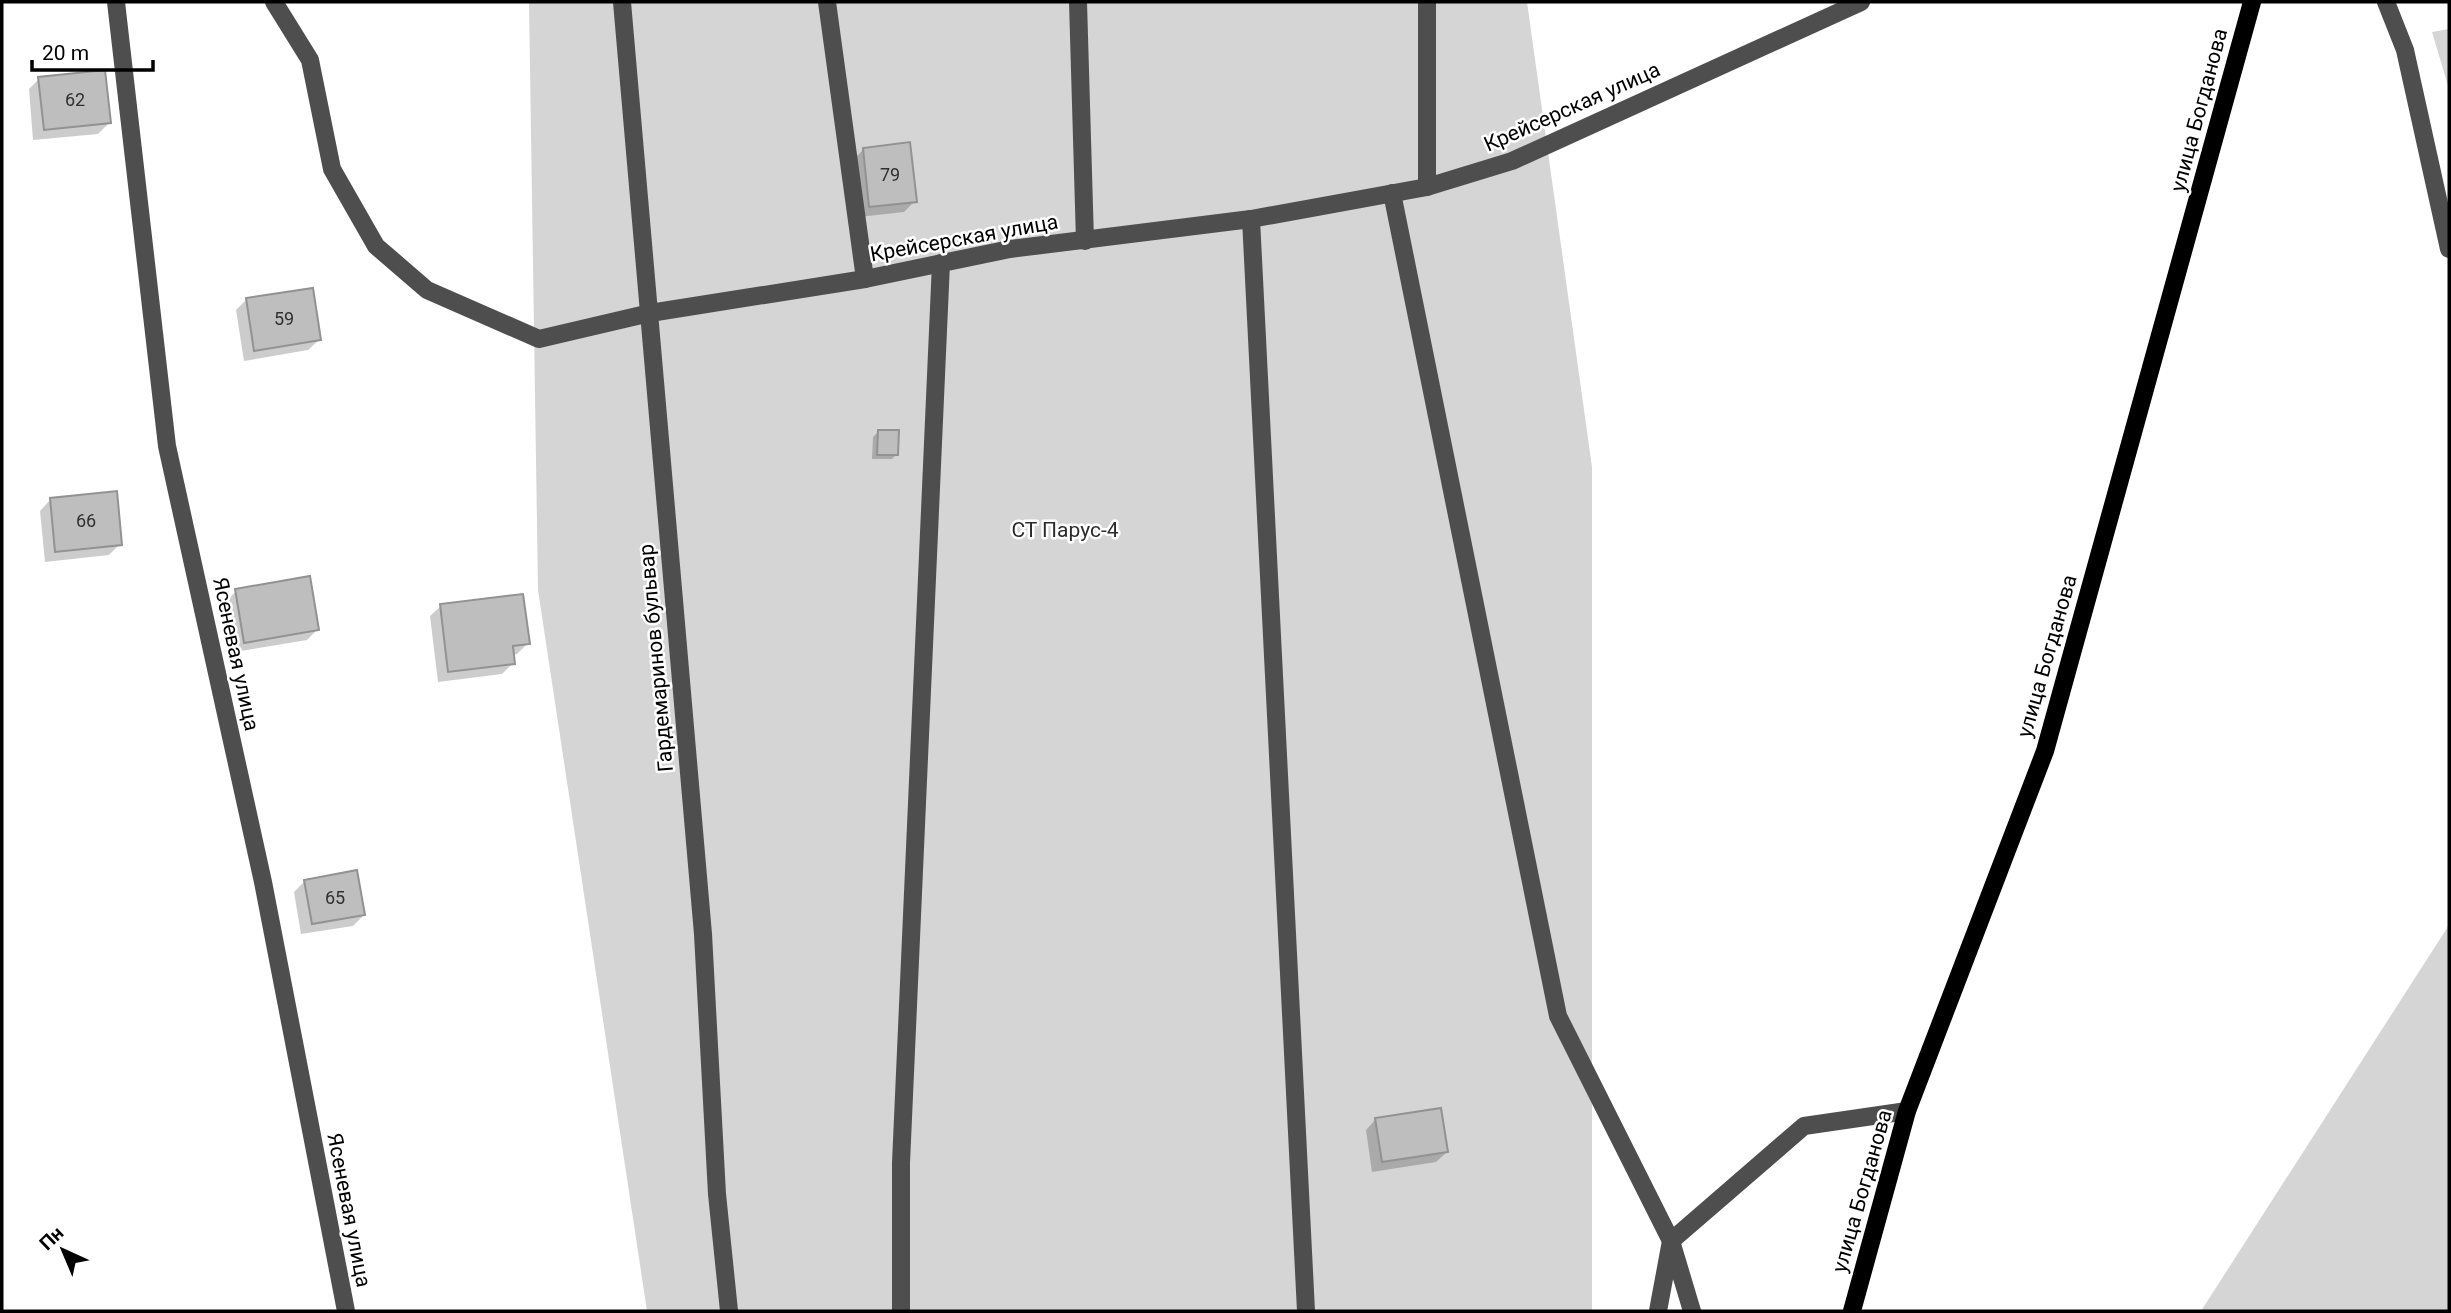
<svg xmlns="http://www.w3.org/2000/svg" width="2451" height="1313" font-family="Roboto,sans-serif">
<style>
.green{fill:#d5d5d5}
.shadow{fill:#0003}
.building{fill:#bebebe;stroke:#929292;stroke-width:2}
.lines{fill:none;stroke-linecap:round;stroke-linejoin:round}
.minor{stroke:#4e4e4e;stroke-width:18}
.major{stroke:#000;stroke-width:18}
.labels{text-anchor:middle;stroke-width:5;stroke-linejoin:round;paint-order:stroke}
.number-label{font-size:18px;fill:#303030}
.street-label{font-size:21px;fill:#000;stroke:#fff}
.park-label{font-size:21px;fill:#2c2c2c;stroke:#fff}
</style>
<rect width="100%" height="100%" fill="#fff"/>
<g class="green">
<polygon points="529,2 1527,2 1592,467 1592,1311 647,1311 538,590"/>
<polygon points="2449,29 2449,89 2432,32"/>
<polygon points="2449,925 2449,1311 2201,1311"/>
</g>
<g class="shadow">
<polygon points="39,79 109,123 98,134 33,140 29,89"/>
<polygon points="864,149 915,201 904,212 859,217 853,160"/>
<polygon points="247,299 319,340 308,350 244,361 236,310"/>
<polygon points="878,432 897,454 892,459 872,459 873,437"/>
<polygon points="50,500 120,544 109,555 45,562 40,511"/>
<polygon points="236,591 317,630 307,640 234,652 226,602"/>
<polygon points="441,606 528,643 517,654 512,655 513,663 502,674 438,682 430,616"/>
<polygon points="305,881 364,915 353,926 301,934 294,892"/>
<polygon points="1376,1119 1447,1152 1436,1162 1372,1172 1366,1130"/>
</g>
<g class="building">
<polygon points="105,70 111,123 44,130 38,77"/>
<polygon points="910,142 917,202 869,207 863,148"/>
<polygon points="313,288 321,340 254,351 246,298"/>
<polygon points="878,430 899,430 898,455 877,455"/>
<polygon points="117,491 122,545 55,552 50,498"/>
<polygon points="310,576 319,630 244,643 235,589"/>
<polygon points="523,594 530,644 513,646 515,664 448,672 440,604"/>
<polygon points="357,870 365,915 312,924 304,880"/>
<polygon points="1441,1108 1448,1152 1382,1162 1375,1118"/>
</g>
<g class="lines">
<g class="minor">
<polyline points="116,2 167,446 263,882 346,1311"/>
<polyline points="274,2 310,60 332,169 376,246 427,290 539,339 650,313 865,279 1010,249 1251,219 1427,187 1512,161 1861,2"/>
<polyline points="622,2 703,934 717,1194 729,1311"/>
<polyline points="827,2 865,279"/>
<polyline points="1078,2 1085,241"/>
<polyline points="1427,2 1427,187"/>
<polyline points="2386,2 2405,50 2449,249"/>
<polyline points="1392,193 1558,1016 1671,1241 1692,1311"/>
<polyline points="1251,219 1306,1311"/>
<polyline points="901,1311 901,1163 941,263"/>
<polyline points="1658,1311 1671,1241 1804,1126 1907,1111"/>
</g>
<polyline class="major" points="1852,1311 1907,1111 2045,751 2252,2"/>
</g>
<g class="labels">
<g class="number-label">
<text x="75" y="106">62</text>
<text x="890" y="181">79</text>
<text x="284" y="325">59</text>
<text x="86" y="527">66</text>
<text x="335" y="904">65</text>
</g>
<g class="street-label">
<text transform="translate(1572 107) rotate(-24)" y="7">Крейсерская улица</text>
<text transform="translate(2199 110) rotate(-75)" y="7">улица Богданова</text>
<text transform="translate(964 238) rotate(-10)" y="7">Крейсерская улица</text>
<text transform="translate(236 654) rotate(78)" y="7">Ясеневая улица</text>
<text transform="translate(2047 656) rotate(-74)" y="7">улица Богданова</text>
<text transform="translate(656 658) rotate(-95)" y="7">Гардемаринов бульвар</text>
<text transform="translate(1862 1191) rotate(-74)" y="7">улица Богданова</text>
<text transform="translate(349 1210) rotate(79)" y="7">Ясеневая улица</text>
</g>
<g class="park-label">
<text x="1065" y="537">СТ Парус-4</text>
</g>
</g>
<rect width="2451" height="1313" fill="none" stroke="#000000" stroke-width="7"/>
<g transform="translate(63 1250) rotate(316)" stroke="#ffffff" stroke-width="5" paint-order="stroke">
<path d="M0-5L12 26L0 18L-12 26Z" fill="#000000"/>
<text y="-10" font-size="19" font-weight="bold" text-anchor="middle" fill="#000000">Пн</text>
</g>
<path d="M32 60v10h121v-10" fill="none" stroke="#000000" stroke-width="3.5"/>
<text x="42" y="60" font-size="21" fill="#000000" stroke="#ffffff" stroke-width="5" paint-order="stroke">20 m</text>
</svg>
